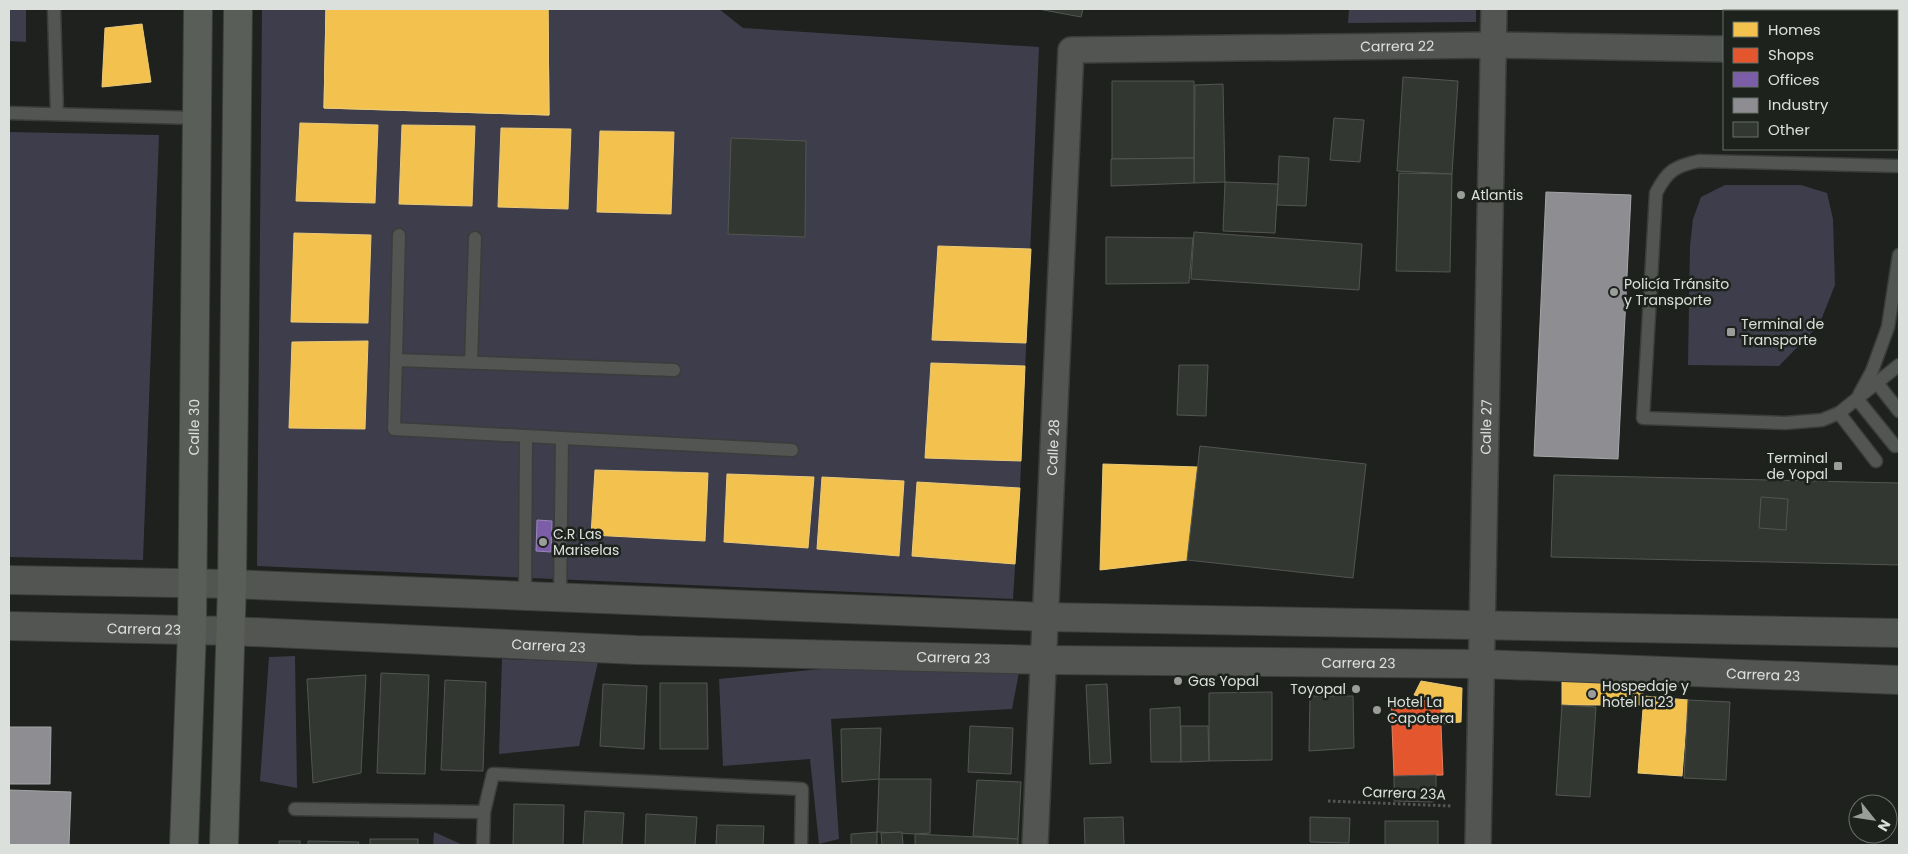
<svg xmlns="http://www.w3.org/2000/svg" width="1908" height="854" font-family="Poppins,sans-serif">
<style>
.green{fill:#3e3d4b}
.homes{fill:#f2c14e;stroke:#ebca79}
.shops{fill:#e4572e;stroke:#e28062}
.offices{fill:#7b5ea7;stroke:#9885b7}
.industry{fill:#8d8d92;stroke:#a5a6a8}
.building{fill:#323831;stroke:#535552}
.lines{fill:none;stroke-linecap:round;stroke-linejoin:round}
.service-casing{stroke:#3a3d3a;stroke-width:15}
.minor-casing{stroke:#3a3d3a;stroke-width:28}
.tertiary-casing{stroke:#3a3d3a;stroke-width:30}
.secondary-casing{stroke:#3a3d3a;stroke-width:30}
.path{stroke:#545754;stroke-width:3;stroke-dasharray:2.5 2.5;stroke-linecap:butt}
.service{stroke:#535552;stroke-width:12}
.minor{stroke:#535552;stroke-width:25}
.tertiary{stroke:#535552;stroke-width:28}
.secondary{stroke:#5a5e58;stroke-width:28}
.poi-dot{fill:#9a9d99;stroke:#1d221c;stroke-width:2}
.labels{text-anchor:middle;stroke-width:5;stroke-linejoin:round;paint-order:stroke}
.street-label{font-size:14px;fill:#dce0dc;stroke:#1d221c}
.poi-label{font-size:14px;fill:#dce0dc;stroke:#1d221c;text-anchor:start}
</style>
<rect width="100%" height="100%" fill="#1e211d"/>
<g class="green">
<polygon points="9,9 26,9 26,42 9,41"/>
<polygon points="262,9 719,9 743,28 1039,47 1020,488 1013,599 257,566"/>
<polygon points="1349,9 1476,9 1476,22 1348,23"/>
<polygon points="9,132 159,135 143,560 9,557"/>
<polygon points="1725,185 1801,185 1827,193 1833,219 1835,285 1819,325 1779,366 1688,365 1690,246 1693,219 1701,197"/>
<polygon points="295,656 297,788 260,781 269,657"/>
<polygon points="502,659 598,662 579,746 499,754"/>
<polygon points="851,666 1020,667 1012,709 831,719 839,839 819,844 810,759 723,766 719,679"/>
<polygon points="434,832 461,844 461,845 433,845"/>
</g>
<g class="homes">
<polygon points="326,9 548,9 549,115 324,108"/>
<polygon points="326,9 548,9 549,115 324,108"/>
<polygon points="142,24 151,82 102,87 105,28"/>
<polygon points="300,123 378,125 375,203 296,201"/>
<polygon points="402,125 475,126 472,206 399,204"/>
<polygon points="501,128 571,129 568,209 498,207"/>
<polygon points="600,131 674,132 671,214 597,212"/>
<polygon points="294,233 371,235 368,323 291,322"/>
<polygon points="938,246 1031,249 1026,343 932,340"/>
<polygon points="368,341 365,429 289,428 292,342"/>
<polygon points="931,363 1025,366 1021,461 925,458"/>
<polygon points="1103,464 1198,467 1187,560 1100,570"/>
<polygon points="595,470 708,473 705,541 591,535"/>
<polygon points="727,474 814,477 808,548 724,542"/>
<polygon points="822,477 904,481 899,556 817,549"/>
<polygon points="917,482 1020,488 1015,564 912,556"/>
<polygon points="1562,679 1643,680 1643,705 1562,705"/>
<polygon points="1421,681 1462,688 1461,722 1441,724 1440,700 1414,695"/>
<polygon points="1644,696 1688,700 1682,776 1638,773"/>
</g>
<polygon class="shops" points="1440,700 1443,775 1394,776 1391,702"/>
<polygon class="offices" points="537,520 552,521 551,552 536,551"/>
<g class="industry">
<polygon points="1546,192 1631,195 1618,459 1534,456"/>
<polygon points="9,727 51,727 50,784 9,784"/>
<polygon points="9,790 71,792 69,845 9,845"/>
</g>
<g class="building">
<polygon points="1038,9 1083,9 1081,17"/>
<polygon points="1403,77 1458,81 1452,174 1397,171"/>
<polygon points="1112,81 1194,81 1194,158 1112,159"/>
<polygon points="1223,84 1225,182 1194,183 1195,85"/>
<polygon points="1334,118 1364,120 1360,162 1330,160"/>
<polygon points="731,138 806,141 805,237 728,234"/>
<polygon points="1279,156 1309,158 1306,206 1277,205"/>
<polygon points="1194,158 1194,183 1111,186 1111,159"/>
<polygon points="1399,173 1452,174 1450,272 1396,271"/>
<polygon points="1225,182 1278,184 1275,233 1223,231"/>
<polygon points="1194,232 1362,244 1359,290 1191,279"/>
<polygon points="1106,237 1193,238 1189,283 1106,284"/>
<polygon points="1179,365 1208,365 1206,416 1177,415"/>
<polygon points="1200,446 1366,464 1353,578 1187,560"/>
<polygon points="1554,475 1899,483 1899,565 1551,557"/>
<polygon points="1761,497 1788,499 1786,530 1759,528"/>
<polygon points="381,673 429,675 425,774 377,773"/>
<polygon points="366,675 361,773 313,783 307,679"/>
<polygon points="445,680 486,682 483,771 441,770"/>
<polygon points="660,683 707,683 708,749 660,749"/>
<polygon points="603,684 647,686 644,749 600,746"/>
<polygon points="1107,684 1111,763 1090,764 1086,685"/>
<polygon points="1272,692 1272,760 1209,761 1209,693"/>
<polygon points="1310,696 1353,696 1354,748 1309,751"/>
<polygon points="1688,700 1730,702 1726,780 1684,778"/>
<polygon points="1562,705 1596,707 1590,797 1556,795"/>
<polygon points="1180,707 1181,762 1151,762 1150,709"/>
<polygon points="970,726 1013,728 1011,774 968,772"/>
<polygon points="1181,726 1208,726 1209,761 1181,762"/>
<polygon points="881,728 879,779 842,782 841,729"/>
<polygon points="1436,775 1436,800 1432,802 1394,801 1394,776"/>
<polygon points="879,779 931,779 930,833 915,834 877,832"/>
<polygon points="977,780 1021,782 1018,839 973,836"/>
<polygon points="514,804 564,805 563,845 513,845"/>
<polygon points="585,811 624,813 622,845 583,845"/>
<polygon points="646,814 697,817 695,845 645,845"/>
<polygon points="1123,817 1124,845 1085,845 1084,818"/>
<polygon points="1310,817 1350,818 1349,843 1310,842"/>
<rect x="1385" y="821" width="53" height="24"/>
<polygon points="717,825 764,826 763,845 716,845"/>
<polygon points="877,832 877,845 851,845 851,834"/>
<polygon points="902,832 903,845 882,845 881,833"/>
<polygon points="915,834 1018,839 1018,845 915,845"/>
<rect x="370" y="839" width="48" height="6"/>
<rect x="279" y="841" width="21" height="4"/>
<polygon points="308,841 359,842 358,845 308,845"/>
</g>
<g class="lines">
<defs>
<g id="service">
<polyline points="54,9 57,114"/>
<polyline points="9,113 197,118"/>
<path d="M1899 166 1699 161C1675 166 1667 171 1656 193L1643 418 1785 423 1822 420 1839 413 1899 365"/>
<polyline points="396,360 399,235"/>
<polyline points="471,362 475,238"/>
<polyline points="1877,383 1899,411"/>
<polyline points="1859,395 1872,371 1888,327 1899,255"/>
<polyline points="1857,399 1895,446"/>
<polyline points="1839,413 1876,461"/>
<polyline points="562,438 792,450"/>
<polyline points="525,595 526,437"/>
<polyline points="560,597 562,438 394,429 396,360 674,370"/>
<polyline points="295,809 484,812"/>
<polyline points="483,845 484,812 493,774 802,789 801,845"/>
</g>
<g id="minor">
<polyline points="1897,52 1899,52"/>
<path id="s1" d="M1035 845 1071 50 1493 45 1724 49"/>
<path id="s2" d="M1478 845 1494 9"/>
</g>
<g id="tertiary">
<polyline points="9,580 232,584 1046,617 1899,633"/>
<path id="s3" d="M9 626 231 631 637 650 1044 660 1482 664 1899 680"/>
</g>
<g id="secondary">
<path id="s4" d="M184 845 192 630 198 9"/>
<polyline points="224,845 232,584 238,9"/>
</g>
</defs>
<use href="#service" class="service-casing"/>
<use href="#minor" class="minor-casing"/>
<use href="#tertiary" class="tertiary-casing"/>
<use href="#secondary" class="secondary-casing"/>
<polyline class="path" points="1328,801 1452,806"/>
<use href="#service" class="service"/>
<use href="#minor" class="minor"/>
<use href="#tertiary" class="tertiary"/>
<use href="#secondary" class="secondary"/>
</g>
<g class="poi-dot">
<circle cx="1461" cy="195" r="5"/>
<circle cx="1614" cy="292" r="5"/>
<rect x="1726" y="327" width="10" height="10" rx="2.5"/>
<rect x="1833" y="461" width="10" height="10" rx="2.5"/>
<circle cx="543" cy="542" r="5"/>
<circle cx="1178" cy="681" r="5"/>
<circle cx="1356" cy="689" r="5"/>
<circle cx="1592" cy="694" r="5"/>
<circle cx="1377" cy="710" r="5"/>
</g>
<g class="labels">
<g class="street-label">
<text dy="5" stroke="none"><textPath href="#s1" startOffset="1122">Carrera 22</textPath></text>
<text dy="5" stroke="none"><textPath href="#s4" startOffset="418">Calle 30</textPath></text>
<text dy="5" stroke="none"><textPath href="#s2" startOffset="418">Calle 27</textPath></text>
<text dy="5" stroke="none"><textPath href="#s1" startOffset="398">Calle 28</textPath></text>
<text dy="5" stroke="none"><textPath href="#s3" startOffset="135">Carrera 23</textPath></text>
<text dy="5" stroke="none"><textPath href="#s3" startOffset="540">Carrera 23</textPath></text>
<text dy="5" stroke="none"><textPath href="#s3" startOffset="945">Carrera 23</textPath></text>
<text dy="5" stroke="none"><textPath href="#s3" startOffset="1350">Carrera 23</textPath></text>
<text dy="5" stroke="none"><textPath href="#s3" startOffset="1755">Carrera 23</textPath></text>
<text transform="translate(1404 793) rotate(2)" y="5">Carrera 23A</text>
</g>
<g class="poi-label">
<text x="1471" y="200">Atlantis</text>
<text x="1624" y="289">Policía Tránsito<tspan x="1624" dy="16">y Transporte</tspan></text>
<text x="1741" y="329">Terminal de<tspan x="1741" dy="16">Transporte</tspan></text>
<text x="1828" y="463" text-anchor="end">Terminal<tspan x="1828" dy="16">de Yopal</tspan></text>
<text x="553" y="539">C.R Las<tspan x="553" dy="16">Mariselas</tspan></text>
<text x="1188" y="686">Gas Yopal</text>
<text x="1602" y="691">Hospedaje y<tspan x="1602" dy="16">hotel la 23</tspan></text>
<text x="1346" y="694" text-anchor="end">Toyopal</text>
<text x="1387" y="707">Hotel La<tspan x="1387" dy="16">Capotera</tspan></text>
</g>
</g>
<rect width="1908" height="854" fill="none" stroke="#dce0dc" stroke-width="20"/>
<rect x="1723" y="10" width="175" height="140" fill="#1d221c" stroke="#696e69"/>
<rect x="1733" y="22" width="25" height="15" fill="#f2c14e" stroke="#696e69"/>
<text x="1768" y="35" font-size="15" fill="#dce0dc">Homes</text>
<rect x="1733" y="48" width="25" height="15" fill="#e4572e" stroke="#696e69"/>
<text x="1768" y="60" font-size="15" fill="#dce0dc">Shops</text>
<rect x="1733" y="72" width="25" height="15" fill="#7b5ea7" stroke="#696e69"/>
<text x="1768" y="85" font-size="15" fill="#dce0dc">Offices</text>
<rect x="1733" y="98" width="25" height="15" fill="#8d8d92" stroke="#696e69"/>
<text x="1768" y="110" font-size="15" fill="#dce0dc">Industry</text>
<rect x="1733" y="122" width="25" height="15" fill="#323831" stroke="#696e69"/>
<text x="1768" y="135" font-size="15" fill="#dce0dc">Other</text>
<g transform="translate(1873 819) rotate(120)"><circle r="24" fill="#1d221c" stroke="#696e69"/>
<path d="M0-4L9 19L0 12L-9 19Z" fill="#9a9d99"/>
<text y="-8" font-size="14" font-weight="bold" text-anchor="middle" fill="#dce0dc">N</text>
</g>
</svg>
